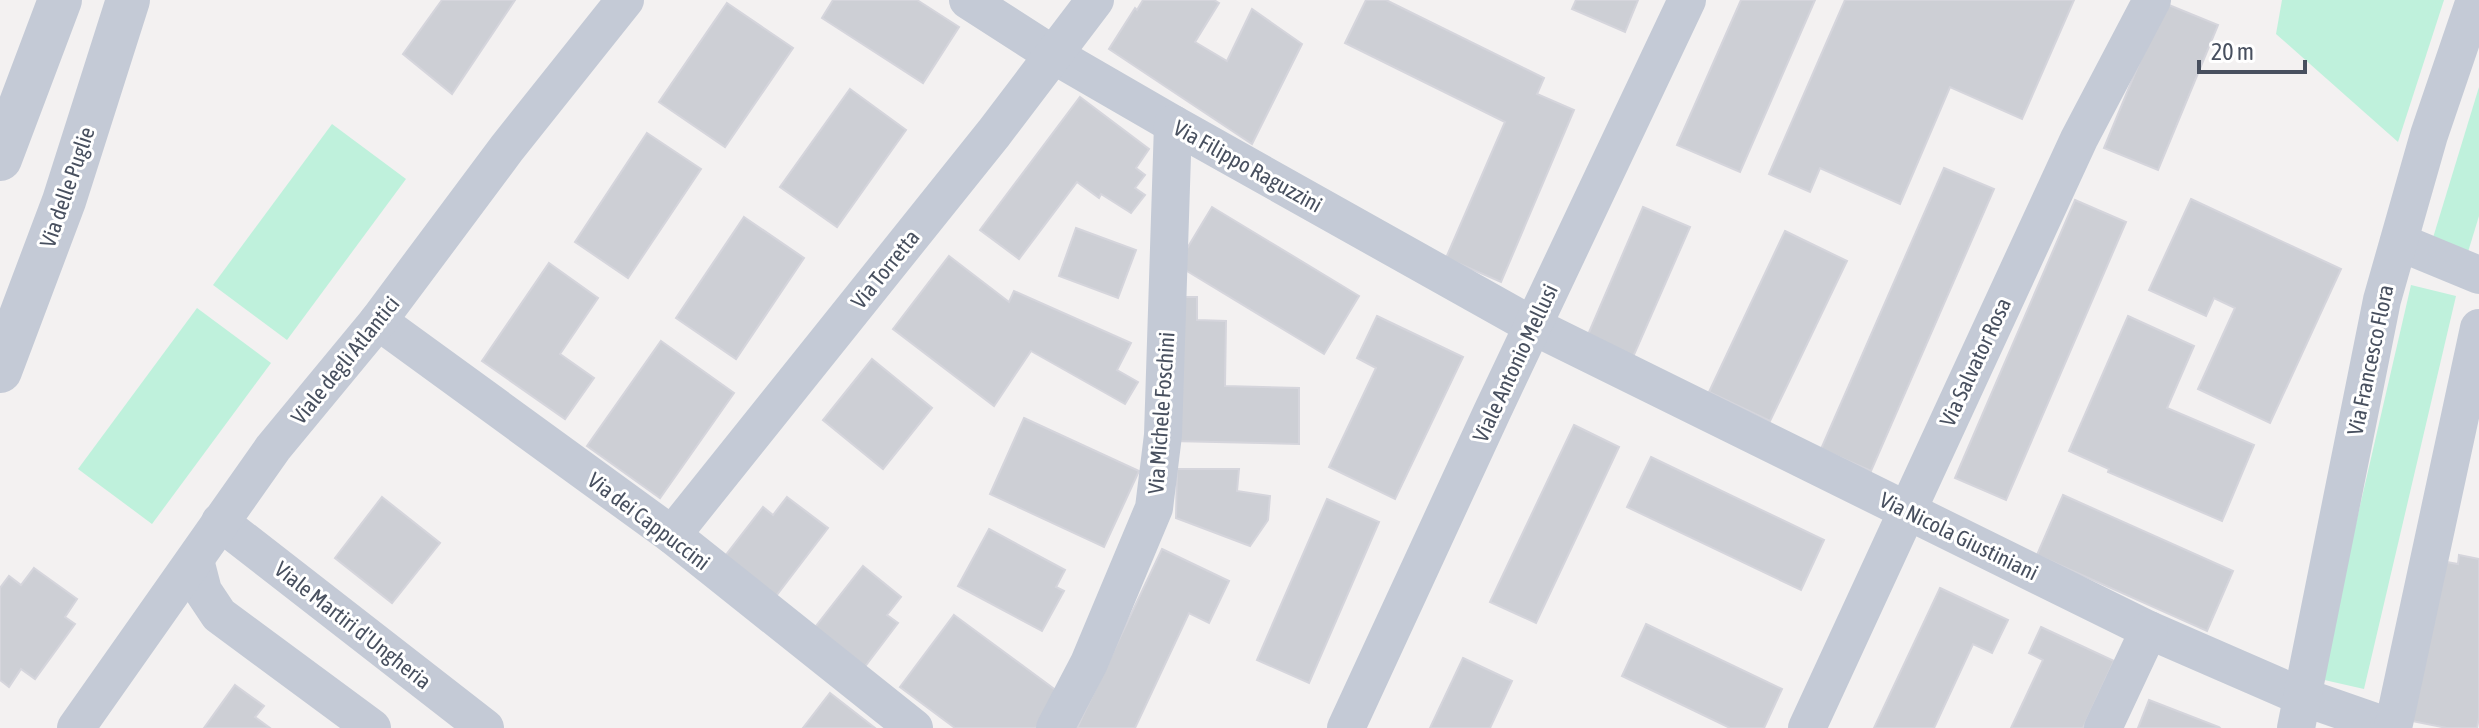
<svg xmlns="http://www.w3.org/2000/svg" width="2479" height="728" font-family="'Asap Condensed',sans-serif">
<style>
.green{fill:#bff1dc}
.building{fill:#cdcfd5;stroke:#d5d5dc;stroke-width:2}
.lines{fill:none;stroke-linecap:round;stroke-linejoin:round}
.minor{stroke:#c4cad6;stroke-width:38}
.tertiary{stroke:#c4cad6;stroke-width:44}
.labels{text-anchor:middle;stroke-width:6;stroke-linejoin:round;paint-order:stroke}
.street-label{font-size:22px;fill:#48505f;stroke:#fff}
</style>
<rect width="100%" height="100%" fill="#f3f1f1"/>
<g class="green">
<polygon points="2282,0 2444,0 2398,142 2276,34"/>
<polygon points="2479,87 2479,216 2468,252 2432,241"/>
<polygon points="332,124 406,179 287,340 213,285"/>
<polygon points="2411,285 2456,296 2364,689 2320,679"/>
<polygon points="197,308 271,363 152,524 78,469"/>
</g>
<g class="building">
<polygon points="442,0 515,0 452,94 403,54"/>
<polygon points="833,0 917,0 959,27 923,83 822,18"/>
<polygon points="1143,0 1214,0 1219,3 1195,42 1227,61 1252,9 1302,44 1252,144 1109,49 1135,8 1137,10"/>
<polygon points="1366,0 1386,0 1544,78 1537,94 1574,110 1501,282 1446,258 1505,122 1345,43"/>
<polygon points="1576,0 1638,0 1625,32 1572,9"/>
<polygon points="1741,0 1815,0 1740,172 1677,145"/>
<polygon points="1845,0 2074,0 2022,119 1950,87 1900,204 1820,168 1810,192 1769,174"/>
<polygon points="727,3 793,48 725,147 659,102"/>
<polygon points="2164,3 2218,25 2158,170 2104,148"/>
<polygon points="850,89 906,130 837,227 780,187"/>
<polygon points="1080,97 1149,149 1136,168 1145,175 1135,188 1145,195 1131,213 1101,194 1099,198 1077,182 1019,259 980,230"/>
<polygon points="647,133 701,169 628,278 575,242"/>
<polygon points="1944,168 1994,189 1871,471 1821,449"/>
<polygon points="2191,199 2341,269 2270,423 2198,389 2235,308 2214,298 2206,316 2149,290"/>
<polygon points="2075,200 2126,222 2006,500 1955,478"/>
<polygon points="1212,207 1359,296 1324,354 1177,265"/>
<polygon points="1643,207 1690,227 1633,357 1587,337"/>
<polygon points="744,217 804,258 736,359 676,318"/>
<polygon points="1076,228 1136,250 1118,298 1059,276"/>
<polygon points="1785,231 1847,261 1770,421 1709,392"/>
<polygon points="949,256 1009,302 1014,291 1131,343 1117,370 1138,382 1125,404 1031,351 994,406 893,329"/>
<polygon points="549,263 598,298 560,354 594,378 565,419 482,361"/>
<polygon points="1175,297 1197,297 1197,320 1226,321 1225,386 1299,388 1299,444 1172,441"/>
<polygon points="1377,316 1463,357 1395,499 1329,467 1376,368 1357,358"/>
<polygon points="2128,316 2194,346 2167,408 2254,445 2222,521 2108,472 2109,469 2069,451"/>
<polygon points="661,341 734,393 660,498 587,446"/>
<polygon points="872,359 932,408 883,469 823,420"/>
<polygon points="1024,418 1139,471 1104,547 990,494"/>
<polygon points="1574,425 1619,447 1536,623 1490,602"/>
<polygon points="1651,457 1824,540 1801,590 1627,507"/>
<polygon points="1177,469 1239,469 1237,491 1270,496 1268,520 1250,546 1176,518"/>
<polygon points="2063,495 2233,571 2207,631 2037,555"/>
<polygon points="382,497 440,543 392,603 335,558"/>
<polygon points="787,497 828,528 776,596 725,556 763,507 773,515"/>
<polygon points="1327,499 1379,522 1309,683 1257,660"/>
<polygon points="989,529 1065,570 1056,587 1064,591 1042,631 958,586"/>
<polygon points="1162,549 1229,581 1209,623 1189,613 1135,728 1077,728"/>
<polygon points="2459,555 2479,559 2479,718 2477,728 2447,728 2402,719 2435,560 2458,564"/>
<polygon points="863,566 901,597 887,615 898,623 860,673 809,635"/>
<polygon points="34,568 77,599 65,617 75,624 35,679 21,669 9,687 0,680 0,588 9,576 21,585"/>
<polygon points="1940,588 2008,620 1992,653 1973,644 1934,728 1874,728"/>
<polygon points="954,615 1061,694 1036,728 955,728 900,687"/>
<polygon points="1646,624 1782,689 1764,728 1730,728 1622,676"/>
<polygon points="2041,627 2114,661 2083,728 2011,728 2043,660 2029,653"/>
<polygon points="1463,658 1512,681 1490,728 1430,728"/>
<polygon points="235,685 264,706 255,717 270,728 204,728"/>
<polygon points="830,693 875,728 803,728"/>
<polygon points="2149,700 2219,727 2220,728 2138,728"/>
</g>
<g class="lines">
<g class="minor">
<polyline points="968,0 1052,54 1173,124 1533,326 2149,630 2303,697 2392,728"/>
<polyline points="2399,242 2479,275"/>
<polyline points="378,321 672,535 914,728"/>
<polyline points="220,522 485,728"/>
<polyline points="672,535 994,133 1095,0"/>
<polyline points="195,560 203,591 219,615 372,728"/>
<polyline points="76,728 273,448 378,321 507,148 625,0"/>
<polyline points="1055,728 1089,663 1154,508 1163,435 1173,124"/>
<polyline points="1346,728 1492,412 1687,0"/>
<polyline points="1807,728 2079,139 2152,0"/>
<polyline points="2103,728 2149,630"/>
<polyline points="2296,728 2382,300 2429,135 2475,0"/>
<polyline points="2393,728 2479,328"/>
</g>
<g class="tertiary">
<polyline points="0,159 60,0"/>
<polyline points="0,371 64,201 128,0"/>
</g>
</g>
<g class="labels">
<g class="street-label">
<text transform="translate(1248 166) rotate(29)" y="8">Via Filippo Raguzzini</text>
<text transform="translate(67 187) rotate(-71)" y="8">Via delle Puglie</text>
<text transform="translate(885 269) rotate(-51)" y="8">Via Torretta</text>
<text transform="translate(345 360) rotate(-51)" y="8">Viale degli Atlantici</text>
<text transform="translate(2370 360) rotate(-78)" y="8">Via Francesco Flora</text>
<text transform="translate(1975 362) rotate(-65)" y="8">Via Salvator Rosa</text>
<text transform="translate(1515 363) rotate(-65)" y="8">Viale Antonio Mellusi</text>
<text transform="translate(1161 413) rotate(-86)" y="8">Via Michele Foschini</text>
<text transform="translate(649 521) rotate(37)" y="8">Via dei Cappuccini</text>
<text transform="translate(1959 536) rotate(26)" y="8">Via Nicola Giustiniani</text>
<text transform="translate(353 625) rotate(38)" y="8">Viale Martiri d'Ungheria</text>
</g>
</g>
<path d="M2199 60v12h106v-12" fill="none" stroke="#48505f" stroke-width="4"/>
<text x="2211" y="60" font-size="24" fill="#48505f" stroke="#ffffff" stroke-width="6" paint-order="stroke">20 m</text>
</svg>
